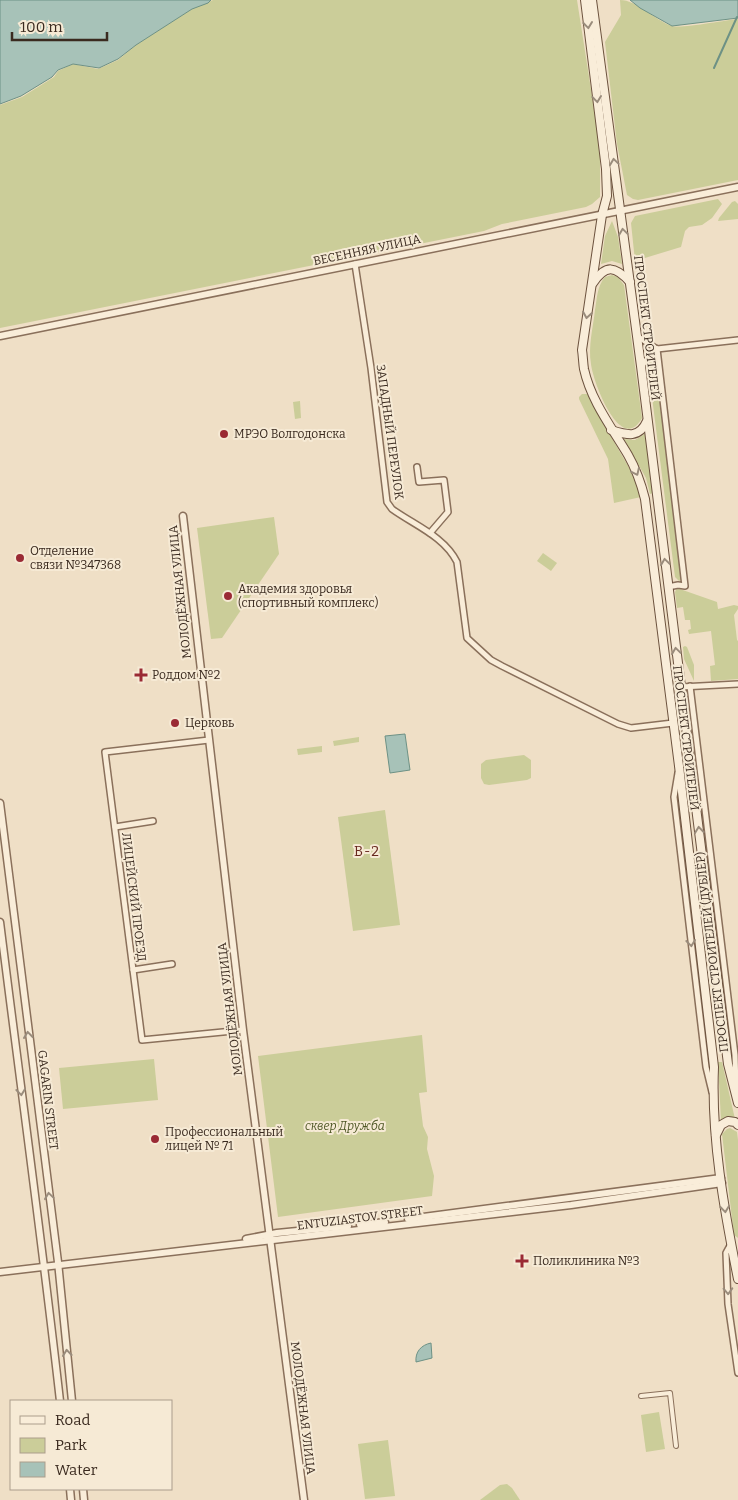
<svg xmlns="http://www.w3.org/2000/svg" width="738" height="1500" font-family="Bitter,serif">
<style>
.green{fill:#cbcd99}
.water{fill:#a7c2b8;stroke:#6d9185}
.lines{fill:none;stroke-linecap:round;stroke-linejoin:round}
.stream{stroke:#6d9185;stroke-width:2}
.pedestrian-casing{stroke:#8a705b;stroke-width:6}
.minor-casing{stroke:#8a705b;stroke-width:8}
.tertiary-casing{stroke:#8a705b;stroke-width:9}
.secondary-casing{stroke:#6c523e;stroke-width:10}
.pedestrian{stroke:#f9edd9;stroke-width:4}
.minor{stroke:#f9edd9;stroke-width:5}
.tertiary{stroke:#f9edd9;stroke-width:6}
.secondary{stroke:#f9edd9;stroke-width:8}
.oneway{stroke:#9a8c7c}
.poi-dot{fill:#9a2a34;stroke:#f6ead5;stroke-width:2}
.labels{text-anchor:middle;stroke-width:4;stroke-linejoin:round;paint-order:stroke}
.street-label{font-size:12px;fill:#3a2a1f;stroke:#f6ead5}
.poi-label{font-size:12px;fill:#3a2a1f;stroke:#f6ead5;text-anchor:start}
.park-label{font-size:12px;font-style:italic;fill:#4e5725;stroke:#f6ead5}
.neighbourhood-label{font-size:14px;letter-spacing:1px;fill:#67281e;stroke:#f6ead5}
</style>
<rect width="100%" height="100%" fill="#efdfc6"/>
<g class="green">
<polygon points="213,0 577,0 600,147 600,197 592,204 586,207 502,224 484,231 0,328 0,105 22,97 54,77 58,71 73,64 98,69 118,60 136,45 192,9"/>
<path d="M620 0C637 0 654 20 672 26 680 29 726 20 738 19V180L638 200 633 199 627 195 617 144 605 42 621 15Z"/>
<polygon points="718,199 722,204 712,218 702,225 689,227 685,231 681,247 635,261 631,223 635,216"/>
<polygon points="735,201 738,204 738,219 718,221 719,218 732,202"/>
<polygon points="612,221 618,237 622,264 612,261 601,264 605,236"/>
<path d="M612 275 618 277 624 285 642 418C621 456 593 382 591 364 588 346 593 328 595 310 597 299 597 286 605 277Z"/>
<polygon points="653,358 656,359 682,580 679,581 675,577 648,366"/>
<polygon points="582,394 587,394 590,396 602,421 635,478 641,497 614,503 608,459 579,399 579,397"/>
<polygon points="300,401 301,418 295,419 293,402"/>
<polygon points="646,433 653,493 650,494 646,478 624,439 635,440"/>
<polygon points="274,517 279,554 222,638 211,639 197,528"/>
<polygon points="543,553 557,563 551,571 537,561"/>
<polygon points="677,588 717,602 718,609 734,605 738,606 738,609 734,615 737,640 738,641 738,679 711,681 710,666 715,665 711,631 689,634 688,630 691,629 690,620 685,620 683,607 677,608 675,592"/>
<polygon points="685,646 687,647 694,665 694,681 684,659 683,647"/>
<polygon points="359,737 359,742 334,746 333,741"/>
<polygon points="322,746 322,752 298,755 297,749"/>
<polygon points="524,755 531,760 531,778 527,780 489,785 484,784 481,778 481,764 486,760"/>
<polygon points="385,810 400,925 353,931 338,817"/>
<polygon points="422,1035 427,1092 419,1093 423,1126 428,1137 427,1149 434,1176 432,1196 278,1217 258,1056"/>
<polygon points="154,1059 158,1100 63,1109 59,1068"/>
<polygon points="718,1062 722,1062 735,1119 721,1121"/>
<polygon points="730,1128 737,1132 738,1140 738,1238 734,1235 722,1134 727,1129"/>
<polygon points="659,1412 665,1449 646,1452 641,1415"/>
<polygon points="388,1440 395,1496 365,1499 358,1444"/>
<polygon points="507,1484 512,1488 520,1500 480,1500 500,1485"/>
</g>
<g class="water">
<polygon points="0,0 211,0 208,3 192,9 136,45 118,59 99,68 73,64 58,70 52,77 21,96 0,104"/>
<polygon points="630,0 738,0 738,18 672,26 640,8"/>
<polygon points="405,734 410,770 390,773 385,736"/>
<path d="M431 1343 432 1358 416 1362C415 1352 421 1345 431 1343Z"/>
</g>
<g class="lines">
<polyline class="stream" points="714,68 737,17"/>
<defs>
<polyline id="pedestrian" points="641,1396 670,1393 676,1446"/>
<g id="minor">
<path d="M355 264 371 368 387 502 392 509C414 525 444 536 457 562L467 638 491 660 502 666 618 724 631 728 673 723"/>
<polyline points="637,336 657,349 738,340"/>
<polyline points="657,349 685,586 678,585 668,587"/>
<polyline points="641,366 657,349"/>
<polyline points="417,467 419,482 444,480 448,512 430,533"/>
<polyline points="690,686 735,1055 736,1086"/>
<polyline points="681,687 738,684"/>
<polyline points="209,740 105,752 142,1040 243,1030"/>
<polyline points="678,773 674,797 706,1067 712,1092"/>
<polyline points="115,827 153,821"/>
<polyline points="133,970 172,964"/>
<polyline points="731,1244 726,1253 728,1304 738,1373"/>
</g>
<g id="tertiary">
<polyline points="0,336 738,187"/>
<polyline points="183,516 243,1030 304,1500"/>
<polyline points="0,803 58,1262 72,1401"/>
<path d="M0 922C20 1082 42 1241 60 1401"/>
<polyline points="408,1219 721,1178"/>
<polyline points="360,1225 385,1222"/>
<polyline points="246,1239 277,1233 348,1226"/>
<polyline points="0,1272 571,1205 722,1183"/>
<polyline points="70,1489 71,1500"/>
<polyline points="83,1489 84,1500"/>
</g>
<g id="secondary">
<path d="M585 0 606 169 607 196 602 215 582 350C583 356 583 363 584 369 591 401 612 428 628 455 636 469 641 483 645 499L679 766 714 1067C711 1138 724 1209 738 1279"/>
<polyline points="592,0 641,366 728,1064 738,1103"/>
<path d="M593 283C606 264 615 266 630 282"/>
<path d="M611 430C627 435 639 439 647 421"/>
<polyline points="716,1135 721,1125 728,1121 735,1122 738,1125"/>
</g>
</defs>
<use href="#pedestrian" class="pedestrian-casing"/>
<use href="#minor" class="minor-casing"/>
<use href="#tertiary" class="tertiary-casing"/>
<use href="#secondary" class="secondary-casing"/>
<use href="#pedestrian" class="pedestrian"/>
<use href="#minor" class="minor"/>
<use href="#tertiary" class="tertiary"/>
<use href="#secondary" class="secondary"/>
</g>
<defs><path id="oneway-chevron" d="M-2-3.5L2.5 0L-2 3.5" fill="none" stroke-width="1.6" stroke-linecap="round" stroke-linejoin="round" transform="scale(1.25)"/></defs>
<g class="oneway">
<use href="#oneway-chevron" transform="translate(588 25) rotate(83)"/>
<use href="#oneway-chevron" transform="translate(597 99) rotate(83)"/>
<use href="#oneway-chevron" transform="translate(614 162) rotate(-98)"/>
<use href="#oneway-chevron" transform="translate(623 232) rotate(-98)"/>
<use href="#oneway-chevron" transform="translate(587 315) rotate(99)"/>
<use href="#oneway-chevron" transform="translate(636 472) rotate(65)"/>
<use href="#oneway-chevron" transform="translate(665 562) rotate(-98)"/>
<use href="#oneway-chevron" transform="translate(676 651) rotate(-98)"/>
<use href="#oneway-chevron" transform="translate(699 830) rotate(-97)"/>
<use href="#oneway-chevron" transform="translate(691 943) rotate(83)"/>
<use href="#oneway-chevron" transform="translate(28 1035) rotate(-97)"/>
<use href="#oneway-chevron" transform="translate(21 1092) rotate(83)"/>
<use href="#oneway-chevron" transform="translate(49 1196) rotate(-98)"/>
<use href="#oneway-chevron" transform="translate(725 1209) rotate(83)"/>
<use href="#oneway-chevron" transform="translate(728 1291) rotate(88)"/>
<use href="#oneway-chevron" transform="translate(67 1353) rotate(-96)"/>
</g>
<g class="poi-dot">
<circle cx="224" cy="434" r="5"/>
<circle cx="20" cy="558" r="5"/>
<circle cx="228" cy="596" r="5"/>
<path d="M138.5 667.5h5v5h5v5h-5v5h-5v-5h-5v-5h5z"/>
<circle cx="175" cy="723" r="5"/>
<circle cx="155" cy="1139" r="5"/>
<path d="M519.5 1253.5h5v5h5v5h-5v5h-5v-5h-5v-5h5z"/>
</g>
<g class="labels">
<g class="street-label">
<text transform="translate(367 250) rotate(-12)" y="4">ВЕСЕННЯЯ УЛИЦА</text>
<text transform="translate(647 328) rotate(83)" y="4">ПРОСПЕКТ СТРОИТЕЛЕЙ</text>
<text transform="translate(390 432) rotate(82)" y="4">ЗАПАДНЫЙ ПЕРЕУЛОК</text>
<text transform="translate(180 592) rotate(-96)" y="4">МОЛОДЁЖНАЯ УЛИЦА</text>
<text transform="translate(686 738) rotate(83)" y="4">ПРОСПЕКТ СТРОИТЕЛЕЙ</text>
<text transform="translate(134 897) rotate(83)" y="4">ЛИЦЕЙСКИЙ ПРОЕЗД</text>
<text transform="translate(712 952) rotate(-97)" y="4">ПРОСПЕКТ СТРОИТЕЛЕЙ (ДУБЛЁР)</text>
<text transform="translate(230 1009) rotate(-97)" y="4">МОЛОДЁЖНАЯ УЛИЦА</text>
<text transform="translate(48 1100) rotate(83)" y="4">GAGARIN STREET</text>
<text transform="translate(360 1218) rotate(-7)" y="4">ENTUZIASTOV STREET</text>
<text transform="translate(303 1408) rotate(83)" y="4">МОЛОДЁЖНАЯ УЛИЦА</text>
</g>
<g class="poi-label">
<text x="234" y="438">МРЭО Волгодонска</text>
<text x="30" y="555">Отделение<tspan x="30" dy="14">связи №347368</tspan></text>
<text x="238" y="593">Академия здоровья<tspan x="238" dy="14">(спортивный комплекс)</tspan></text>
<text x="152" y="679">Роддом №2</text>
<text x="185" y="727">Церковь</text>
<text x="165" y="1136">Профессиональный<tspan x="165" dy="14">лицей № 71</tspan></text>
<text x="533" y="1265">Поликлиника №3</text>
</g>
<g class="park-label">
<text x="345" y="1130">сквер Дружба</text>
</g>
<g class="neighbourhood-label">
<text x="367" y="856">В-2</text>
</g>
</g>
<rect x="10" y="1400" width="162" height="90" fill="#f6ead5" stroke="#ab9d8c"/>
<rect x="20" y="1416" width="25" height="8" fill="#f9edd9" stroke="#ab9d8c"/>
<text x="55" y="1425" font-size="15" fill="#3a2a1f">Road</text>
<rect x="20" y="1438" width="25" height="15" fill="#cbcd99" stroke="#ab9d8c"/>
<text x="55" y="1450" font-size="15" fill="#3a2a1f">Park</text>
<rect x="20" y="1462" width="25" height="15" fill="#a7c2b8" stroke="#ab9d8c"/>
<text x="55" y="1475" font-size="15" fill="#3a2a1f">Water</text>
<path d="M12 32v8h95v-8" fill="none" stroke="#3a2a1f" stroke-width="2.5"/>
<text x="20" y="32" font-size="15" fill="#3a2a1f" stroke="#f6ead5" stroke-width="4" paint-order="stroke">100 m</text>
</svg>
